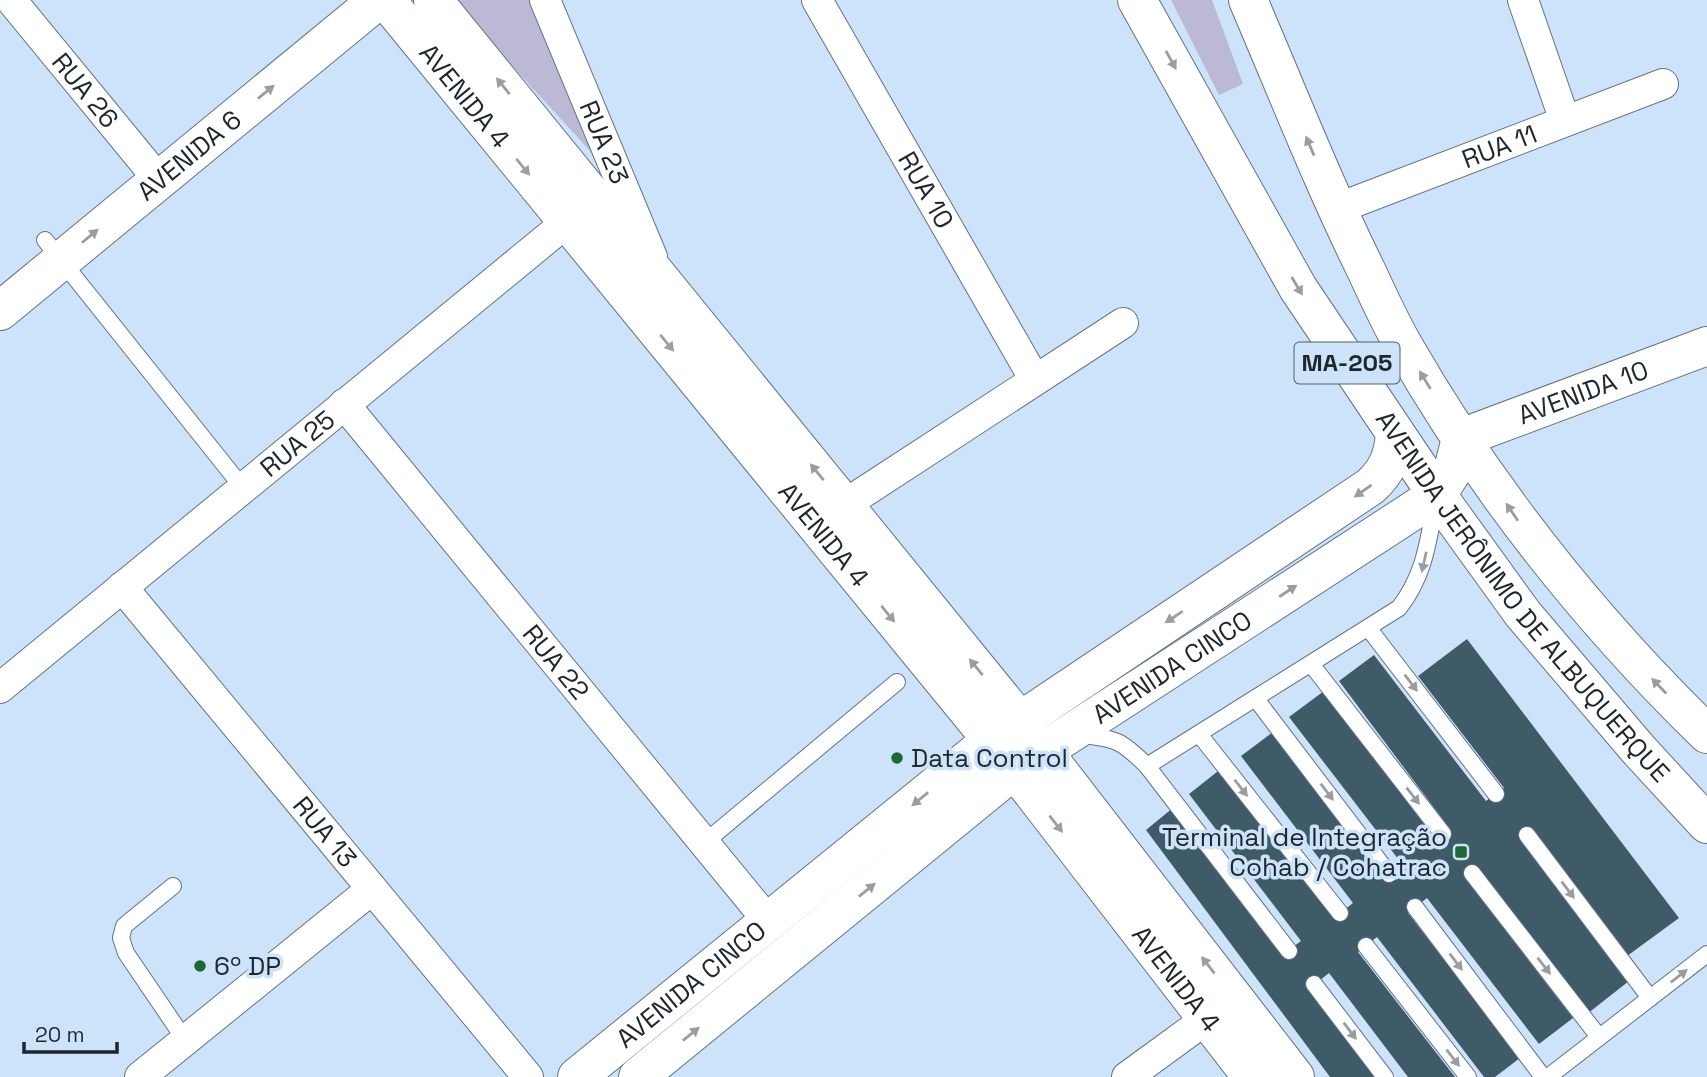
<svg xmlns="http://www.w3.org/2000/svg" width="1707" height="1077" font-family="'Space Grotesk',sans-serif">
<style>
.green{fill:#bbb9d3}
.building{fill:#405b68}
.lines{fill:none;stroke-linecap:round;stroke-linejoin:round}
.lane-casing{stroke:#617488;stroke-width:18}
.street-casing{stroke:#617488;stroke-width:32}
.secondary-casing{stroke:#617488;stroke-width:40}
.primary-casing{stroke:#617488;stroke-width:40}
.lane{stroke:#fff;stroke-width:16}
.street{stroke:#fff;stroke-width:30}
.secondary{stroke:#fff;stroke-width:38}
.primary{stroke:#fff;stroke-width:38}
.oneway{fill:#9a9da1}
.poi-dot{fill:#1e6835;stroke:#cde3f9;stroke-width:2.5}
.labels{text-anchor:middle;stroke-width:7;stroke-linejoin:round;paint-order:stroke}
.shield{fill:#cde3f9;stroke:#525f6b;stroke-width:2}
.shield-label{font-size:24px;font-weight:bold;fill:#1e262e}
.street-label{font-size:26px;fill:#1e262e;stroke:#cde3f9}
.poi-label{font-size:26px;fill:#1e262e;stroke:#cde3f9;text-anchor:start}
</style>
<rect width="100%" height="100%" fill="#cde3f9"/>
<g class="green">
<polygon points="452,0 541,0 634,199"/>
<polygon points="1171,0 1212,0 1243,84 1219,95"/>
</g>
<polygon class="building" points="1467,639 1679,918 1623,959 1629,981 1587,1014 1477,870 1465,878 1573,1018 1539,1044 1427,898 1408,913 1520,1058 1495,1077 1484,1077 1377,937 1358,952 1455,1077 1408,1077 1329,973 1310,988 1378,1077 1330,1077 1146,830 1174,807 1285,953 1301,941 1189,794 1222,768 1335,917 1353,903 1241,756 1273,732 1383,878 1402,864 1289,717 1324,691 1436,840 1450,829 1339,681 1374,655 1486,801 1504,788 1418,676"/>
<g class="lines">
<defs>
<g id="lane">
<polyline points="45,240 243,488"/>
<polyline points="1369,629 1496,794"/>
<polyline points="1311,664 1443,834"/>
<polyline points="1256,699 1389,874"/>
<polyline points="1199,734 1340,913"/>
<path d="M1081 735C1116 738 1122 741 1147 766L1289 951"/>
<path d="M1147 766 1399 608C1425 575 1428 541 1436 500"/>
<polyline points="1527,835 1650,998"/>
<polyline points="704,843 897,682"/>
<polyline points="1472,873 1599,1037"/>
<polyline points="173,886 124,926 121,938 126,953 185,1040"/>
<polyline points="1415,907 1543,1077"/>
<polyline points="1366,946 1468,1077"/>
<polyline points="1314,984 1385,1077"/>
<polyline points="1548,1077 1707,954"/>
</g>
<g id="street">
<path id="s1" d="M11 0 159 180"/>
<path id="s2" d="M545 0 652 257"/>
<path id="s3" d="M817 0 1035 380"/>
<polyline points="1523,0 1565,121"/>
<path id="s4" d="M1336 209 1663 84"/>
<path id="s5" d="M344 404 769 922"/>
<polyline points="844,505 1123,323"/>
<path id="s6" d="M122 587 528 1077"/>
<path id="s7" d="M0 688 584 208"/>
<polyline points="140,1077 372,889"/>
<polyline points="1127,1077 1223,1007"/>
</g>
<g id="secondary">
<path id="s8" d="M386 0 992 740 1252 1077"/>
<polyline points="433,0 1019,720 1295,1077"/>
<path id="s9" d="M0 311 378 0"/>
<path id="s10" d="M577 1077 992 740 1371 486C1388 470 1393 456 1395 434"/>
<path id="s11" d="M638 1077 1014 770 1437 495 1453 470 1461 438 1707 346"/>
</g>
<g id="primary">
<path id="s12" d="M1137 0 1298 288 1437 495 1523 614 1638 749 1707 824"/>
<path d="M1248 0C1287 91 1323 183 1367 272 1378 296 1389 320 1402 343 1485 488 1588 618 1707 734"/>
</g>
</defs>
<use href="#lane" class="lane-casing"/>
<use href="#street" class="street-casing"/>
<use href="#secondary" class="secondary-casing"/>
<use href="#primary" class="primary-casing"/>
<use href="#lane" class="lane"/>
<use href="#street" class="street"/>
<use href="#secondary" class="secondary"/>
<use href="#primary" class="primary"/>
</g>
<defs><path id="oneway-solid" d="M-6-.8H1V-3.2L6.5 0L1 3.2V.8H-6Z" transform="scale(1.75)"/></defs>
<g class="oneway">
<use href="#oneway-solid" transform="translate(1171 60) rotate(61)"/>
<use href="#oneway-solid" transform="translate(503 86) rotate(-129)"/>
<use href="#oneway-solid" transform="translate(266 92) rotate(-39)"/>
<use href="#oneway-solid" transform="translate(1310 146) rotate(-113)"/>
<use href="#oneway-solid" transform="translate(523 167) rotate(51)"/>
<use href="#oneway-solid" transform="translate(90 236) rotate(-40)"/>
<use href="#oneway-solid" transform="translate(1297 286) rotate(59)"/>
<use href="#oneway-solid" transform="translate(667 343) rotate(51)"/>
<use href="#oneway-solid" transform="translate(1425 380) rotate(-122)"/>
<use href="#oneway-solid" transform="translate(817 472) rotate(-129)"/>
<use href="#oneway-solid" transform="translate(1363 491) rotate(145)"/>
<use href="#oneway-solid" transform="translate(1512 512) rotate(-124)"/>
<use href="#oneway-solid" transform="translate(1424 562) rotate(103)"/>
<use href="#oneway-solid" transform="translate(1288 591) rotate(-33)"/>
<use href="#oneway-solid" transform="translate(888 614) rotate(51)"/>
<use href="#oneway-solid" transform="translate(1174 617) rotate(146)"/>
<use href="#oneway-solid" transform="translate(976 667) rotate(-129)"/>
<use href="#oneway-solid" transform="translate(1411 683) rotate(53)"/>
<use href="#oneway-solid" transform="translate(1659 686) rotate(-134)"/>
<use href="#oneway-solid" transform="translate(1241 788) rotate(52)"/>
<use href="#oneway-solid" transform="translate(1327 792) rotate(53)"/>
<use href="#oneway-solid" transform="translate(1413 796) rotate(52)"/>
<use href="#oneway-solid" transform="translate(920 799) rotate(141)"/>
<use href="#oneway-solid" transform="translate(1056 824) rotate(52)"/>
<use href="#oneway-solid" transform="translate(867 890) rotate(-39)"/>
<use href="#oneway-solid" transform="translate(1568 890) rotate(53)"/>
<use href="#oneway-solid" transform="translate(1456 962) rotate(53)"/>
<use href="#oneway-solid" transform="translate(1208 965) rotate(-128)"/>
<use href="#oneway-solid" transform="translate(1544 966) rotate(52)"/>
<use href="#oneway-solid" transform="translate(1679 976) rotate(-38)"/>
<use href="#oneway-solid" transform="translate(1350 1031) rotate(53)"/>
<use href="#oneway-solid" transform="translate(691 1034) rotate(-39)"/>
<use href="#oneway-solid" transform="translate(1453 1058) rotate(52)"/>
</g>
<g class="poi-dot">
<circle cx="897" cy="758" r="7"/>
<rect x="1454" y="845" width="14" height="14" rx="3.5"/>
<circle cx="200" cy="966" r="7"/>
</g>
<g class="labels">
<rect class="shield" x="1294.5" y="342.5" width="105" height="41" rx="5"/>
<g class="shield-label">
<text x="1347" y="371">MA-205</text>
</g>
<g class="street-label">
<text dy="9" stroke="none"><textPath href="#s1" startOffset="117">RUA 26</textPath></text>
<text dy="9" stroke="none"><textPath href="#s8" startOffset="124">AVENIDA 4</textPath></text>
<text dy="9" stroke="none"><textPath href="#s2" startOffset="154">RUA 23</textPath></text>
<text dy="9" stroke="none"><textPath href="#s4" startOffset="175">RUA 11</textPath></text>
<text dy="9" stroke="none"><textPath href="#s9" startOffset="245">AVENIDA 6</textPath></text>
<text dy="9" stroke="none"><textPath href="#s3" startOffset="219">RUA 10</textPath></text>
<text dy="9" stroke="none"><textPath href="#s11" startOffset="1183">AVENIDA 10</textPath></text>
<text dy="9" stroke="none"><textPath href="#s7" startOffset="385">RUA 25</textPath></text>
<text dy="9" stroke="none"><textPath href="#s8" startOffset="691">AVENIDA 4</textPath></text>
<text dy="9" stroke="none"><textPath href="#s12" startOffset="712">AVENIDA JERÔNIMO DE ALBUQUERQUE</textPath></text>
<text dy="9" stroke="none"><textPath href="#s5" startOffset="334">RUA 22</textPath></text>
<text dy="9" stroke="none"><textPath href="#s11" startOffset="674">AVENIDA CINCO</textPath></text>
<text dy="9" stroke="none"><textPath href="#s6" startOffset="318">RUA 13</textPath></text>
<text dy="9" stroke="none"><textPath href="#s8" startOffset="1258">AVENIDA 4</textPath></text>
<text dy="9" stroke="none"><textPath href="#s10" startOffset="147">AVENIDA CINCO</textPath></text>
</g>
<g class="poi-label">
<text x="911" y="767">Data Control</text>
<text x="1447" y="846" text-anchor="end">Terminal de Integração<tspan x="1447" dy="30">Cohab / Cohatrac</tspan></text>
<text x="214" y="975">6º DP</text>
</g>
</g>
<path d="M24 1042v10h93v-10" fill="none" stroke="#1e262e" stroke-width="3.5"/>
<text x="35" y="1042" font-size="21" fill="#1e262e" stroke="#cde3f9" stroke-width="5" paint-order="stroke">20 m</text>
</svg>
